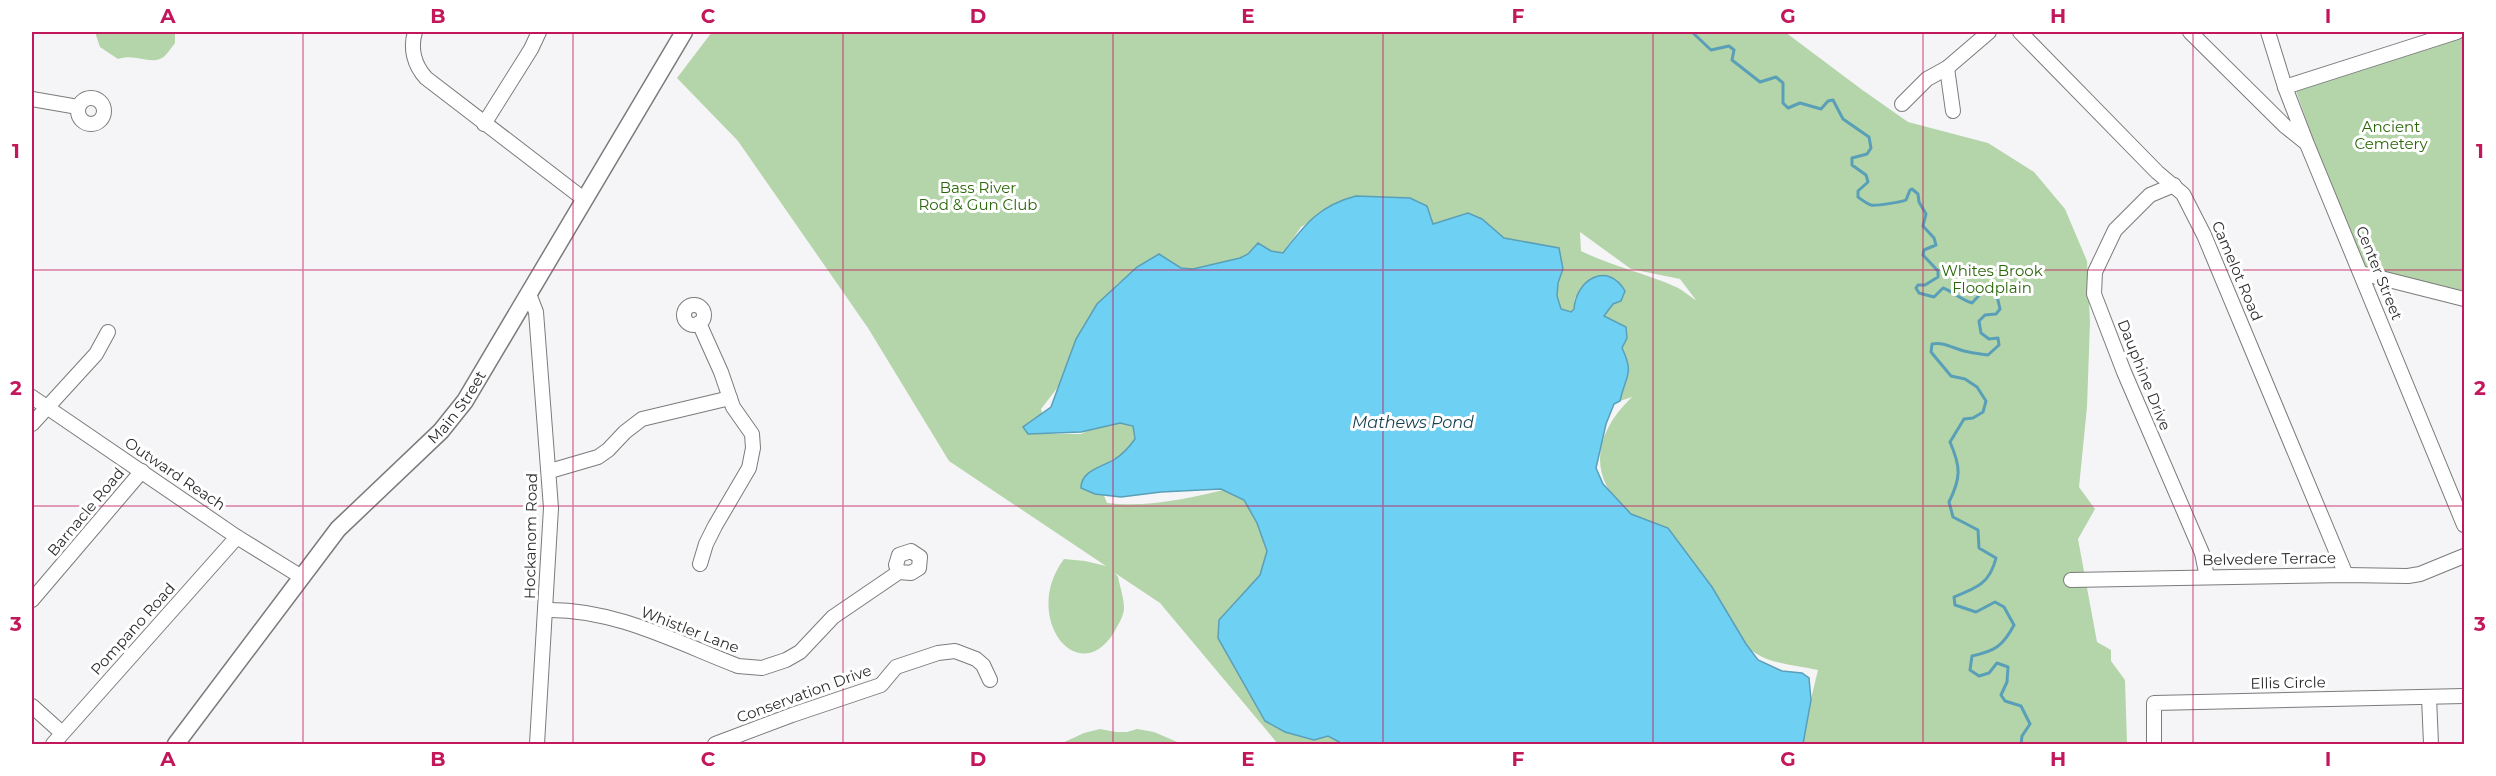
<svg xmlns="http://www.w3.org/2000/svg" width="2496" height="776" font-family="Montserrat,sans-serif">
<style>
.green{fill:#b4d4a9;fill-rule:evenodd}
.water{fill:#6ed0f3;stroke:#5a9fb8;stroke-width:1.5}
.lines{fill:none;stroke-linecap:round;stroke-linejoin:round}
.stream{stroke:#5a9fb8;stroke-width:3}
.minor-casing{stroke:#7b7b7c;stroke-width:16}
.major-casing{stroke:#7b7b7c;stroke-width:19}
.minor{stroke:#fff;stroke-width:14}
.major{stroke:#fff;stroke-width:16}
.grid{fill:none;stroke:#c2185b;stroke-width:1.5;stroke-opacity:0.55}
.labels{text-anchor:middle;stroke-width:6;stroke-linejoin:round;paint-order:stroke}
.park-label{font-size:15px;fill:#2b670a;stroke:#fff}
.street-label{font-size:15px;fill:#2c2c2d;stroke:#fff}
.water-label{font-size:16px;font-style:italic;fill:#164150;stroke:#fff}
.neatline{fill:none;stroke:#c2185b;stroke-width:2}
.grid-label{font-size:20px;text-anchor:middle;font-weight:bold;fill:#c2185b}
</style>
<rect width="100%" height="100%" fill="#f5f5f7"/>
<g class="green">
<path d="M95 32H175V43C171 48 167 55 162 58 150 65 135 53 118 59L100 47Z"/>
<path d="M712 32H1785L1861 89 1908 122 1988 143 2034 172 2065 209 2087 261 2090 322 2087 407 2079 487 2095 509 2078 539 2097 642 2111 650V661L2125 680 2127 744H1800L1818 670C1803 667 1787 665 1773 661 1744 653 1722 623 1710 598 1703 584 1697 565 1687 553 1675 539 1656 533 1641 523 1589 487 1587 440 1632 397L1620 401C1625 376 1635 375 1622 348L1627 338 1618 323 1604 316 1613 304 1575 297 1574 308 1571 312 1561 310 1557 296 1558 283 1563 269 1559 248 1504 238 1482 219 1468 213 1432 224 1431 215 1410 198 1356 196 1301 227 1283 253 1271 251 1258 244 1248 255 1240 258 1193 269 1181 268 1164 257 1143 266 1117 284 1105 317 1078 361 1041 409 1047 434H1081L1099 425 1137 395 1139 444 1112 460 1098 481 1107 503C1147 508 1192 498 1231 488L1268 512 1349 744H1278L1160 603 1115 573 1118 577C1120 587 1124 598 1124 608 1124 616 1117 627 1113 634 1077 689 1021 616 1064 559L1085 561 1106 566 949 461 868 328 738 141 677 78ZM1580 232 1631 269 1680 279 1696 300C1689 296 1683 290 1676 287 1645 273 1611 266 1581 251Z"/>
<polygon points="2464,32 2464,294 2374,272 2365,265 2321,161 2295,88"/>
<polygon points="1100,729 1116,732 1127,732 1137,729 1154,732 1182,744 1060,744 1084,733"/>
</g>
<path class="water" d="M1356 196 1410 198 1427 206 1433 224 1468 213 1482 219 1504 238 1559 248 1563 269 1558 283 1557 296 1561 309 1571 312 1574 309C1576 279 1608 261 1625 291L1621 301 1613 304 1604 316 1626 327 1627 338 1622 348C1635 375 1625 376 1620 401L1614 404 1606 424 1596 468 1603 484 1631 514 1668 528 1712 587 1746 644 1758 660 1782 671 1802 673 1809 678 1811 700 1803 744H1343L1328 736 1314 740 1285 732 1265 721 1218 638 1219 620 1260 575 1267 551 1257 523 1244 500 1221 489 1161 492 1121 497 1095 494 1081 488C1081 470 1103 467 1115 459 1123 454 1130 446 1135 439L1133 426 1120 423 1081 432 1028 434 1023 427 1051 407 1076 339 1097 304 1137 267 1159 254 1181 268 1193 269 1240 258 1248 254 1258 243 1271 251 1283 253C1305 224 1320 205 1356 196Z"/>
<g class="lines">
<path class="stream" d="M1692 32 1711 50 1729 46 1734 50 1732 60 1760 82 1776 77 1783 83V103L1788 108 1800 103 1821 109 1828 101 1833 100 1843 119 1869 137 1871 148 1867 154 1852 158V165L1866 175 1868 182 1858 191V197C1862 200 1867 204 1871 205 1876 206 1902 202 1906 200L1910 190 1912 189 1918 194 1919 202 1926 214 1923 226 1934 238 1936 245 1924 250 1923 255 1938 271V277L1925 285H1918L1916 288 1919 293 1934 297 1943 288C1954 292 1961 300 1972 303L1983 291 1988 290 1997 296 2000 309 1996 314 1985 315 1979 321 1981 333 1989 339 1998 338 1999 345 1988 355C1981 354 1972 353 1964 351 1952 348 1945 342 1932 344L1931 352 1951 376 1965 379 1977 387 1986 401 1983 412 1973 418 1964 419 1950 442C1961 467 1961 478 1949 502L1953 517 1978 530 1979 548 1996 558C1990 583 1977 588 1954 597L1955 605 1976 612 1995 602 2004 607 2014 625C2003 646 1995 651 1972 656L1970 670 1979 676 1989 673 1997 663 2008 667 2007 682 2001 695 2005 701 2021 706 2030 724 2022 736 2021 744"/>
<defs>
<g id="minor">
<path d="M415 32C410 48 414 65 426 78L585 200"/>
<polyline points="2020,32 2157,172 2183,194 2204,235 2346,575"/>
<polyline points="2190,32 2285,126 2305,142"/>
<polyline points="2268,32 2285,87 2307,144 2464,525"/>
<polyline points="1947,68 1953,111"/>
<polyline points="2285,87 2457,32"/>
<circle cx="91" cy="111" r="13"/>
<polyline points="32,99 78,107"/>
<polyline points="1902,104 1927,79 1947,68 1989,32"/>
<polyline points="484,124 531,49 539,32"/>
<polyline points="2174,185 2150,195 2115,230 2095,272 2094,294 2124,372 2202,553 2207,577"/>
<polyline points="2361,273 2464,299"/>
<polyline points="529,294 536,312 551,508 537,744"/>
<circle cx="694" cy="315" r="10"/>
<polyline points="699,323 721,372 733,407 752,434 753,448 749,468 715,526 706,544 700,564"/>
<polyline points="32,397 237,537 300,576"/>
<polyline points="32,424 96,354 108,332"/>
<polyline points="550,471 598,457 608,450 625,432 642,419 730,398"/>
<polyline points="2071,580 2346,575 2408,576 2420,574 2464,556"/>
<polyline points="32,600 142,471"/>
<path d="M545 610C613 608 676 642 738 666L762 668 786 660 800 652 833 617 899 572 911 573 919 568 920 557 911 551 899 555 896 565 899 572"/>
<polyline points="2429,697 2431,744"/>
<polyline points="32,706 62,733"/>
<polyline points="53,744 237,537"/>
<polyline points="715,744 792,715 881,685 896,667 938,653 955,651 976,659 983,665 990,680"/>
<polyline points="2154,744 2154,703 2464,696"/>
</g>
<g id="major">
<path id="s1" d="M176 744 338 529 441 431 465 401 684 32"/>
</g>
</defs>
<use href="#minor" class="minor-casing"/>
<use href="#major" class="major-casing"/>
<use href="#minor" class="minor"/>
<use href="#major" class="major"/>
</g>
<path class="grid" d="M303 32V744M573 32V744M843 32V744M1113 32V744M1383 32V744M1653 32V744M1923 32V744M2193 32V744M32 270H2464M32 506H2464"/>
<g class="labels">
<g class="park-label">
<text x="2391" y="132">Ancient<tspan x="2391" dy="17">Cemetery</tspan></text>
<text x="978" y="193">Bass River<tspan x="978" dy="17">Rod &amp; Gun Club</tspan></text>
<text x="1992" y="276">Whites Brook<tspan x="1992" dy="17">Floodplain</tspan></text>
</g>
<g class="street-label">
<text transform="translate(2237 271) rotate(67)" y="5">Camelot Road</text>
<text transform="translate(2379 273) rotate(68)" y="5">Center Street</text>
<text transform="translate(2144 375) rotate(68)" y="5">Dauphine Drive</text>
<text dy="5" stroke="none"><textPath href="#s1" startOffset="440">Main Street</textPath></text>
<text transform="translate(175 474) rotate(34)" y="5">Outward Reach</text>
<text transform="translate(86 512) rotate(-50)" y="5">Barnacle Road</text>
<text transform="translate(531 536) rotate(-89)" y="5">Hockanom Road</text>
<text transform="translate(2269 559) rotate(-1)" y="5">Belvedere Terrace</text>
<text transform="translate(133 629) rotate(-48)" y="5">Pompano Road</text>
<text transform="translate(690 630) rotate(21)" y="5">Whistler Lane</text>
<text transform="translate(2288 683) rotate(-1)" y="5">Ellis Circle</text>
<text transform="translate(804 694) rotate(-20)" y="5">Conservation Drive</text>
</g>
<g class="water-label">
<text x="1413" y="428">Mathews Pond</text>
</g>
</g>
<rect width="2496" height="776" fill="none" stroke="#ffffff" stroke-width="66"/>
<rect x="33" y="33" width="2430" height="710" class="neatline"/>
<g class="grid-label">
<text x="168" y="23">A</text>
<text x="438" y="23">B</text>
<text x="708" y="23">C</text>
<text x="978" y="23">D</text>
<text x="1248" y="23">E</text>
<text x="1518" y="23">F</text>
<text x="1788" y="23">G</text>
<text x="2058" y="23">H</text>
<text x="2328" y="23">I</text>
<text x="16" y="158">1</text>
<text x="2480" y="158">1</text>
<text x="16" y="395">2</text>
<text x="2480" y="395">2</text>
<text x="16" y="631">3</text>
<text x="2480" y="631">3</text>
<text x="168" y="766">A</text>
<text x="438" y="766">B</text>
<text x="708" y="766">C</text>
<text x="978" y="766">D</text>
<text x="1248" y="766">E</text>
<text x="1518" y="766">F</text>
<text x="1788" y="766">G</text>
<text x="2058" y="766">H</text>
<text x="2328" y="766">I</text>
</g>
</svg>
